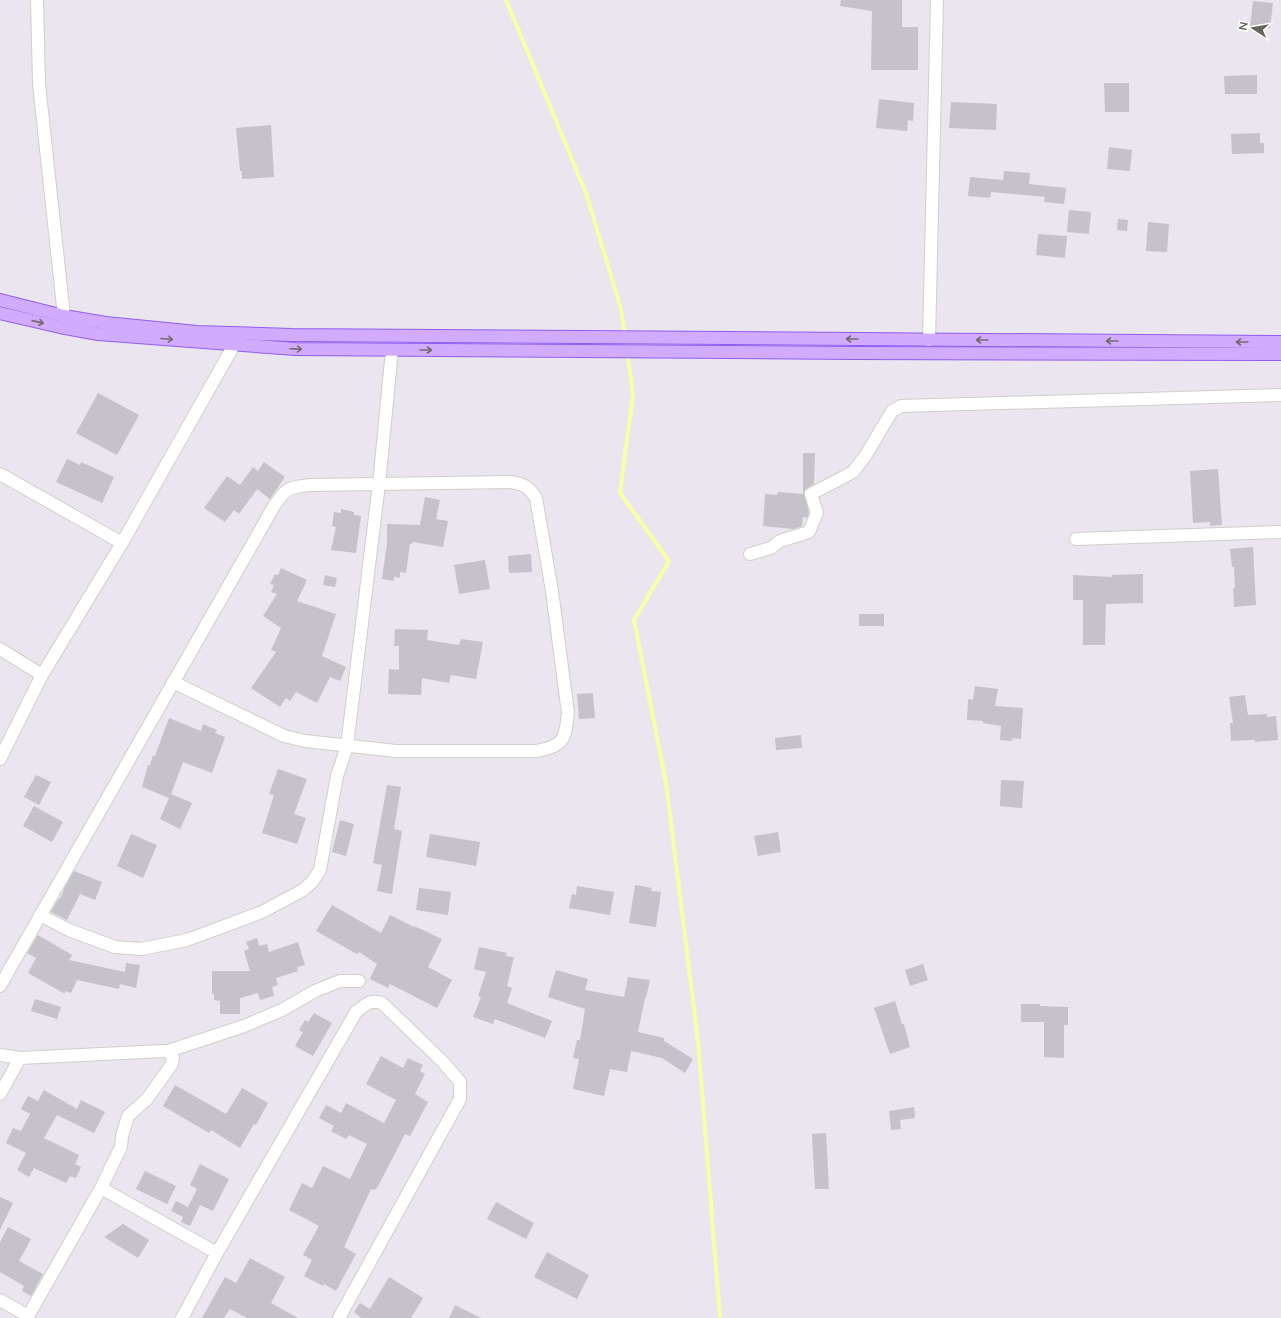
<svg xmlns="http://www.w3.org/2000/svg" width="1281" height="1318" font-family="Lato,sans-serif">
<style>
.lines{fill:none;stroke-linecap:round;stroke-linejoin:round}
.stream{stroke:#f9ffa6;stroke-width:4}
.building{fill:#c5c2ca}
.street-casing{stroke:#ced0c9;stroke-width:14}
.secondary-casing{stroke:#d1d3cb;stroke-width:14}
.primary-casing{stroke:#905df1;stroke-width:14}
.street{stroke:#fff;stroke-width:12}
.secondary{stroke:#fff;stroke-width:12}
.primary{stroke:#d2abff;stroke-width:12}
.oneway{stroke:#6f6d6d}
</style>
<rect width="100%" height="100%" fill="#eae5ef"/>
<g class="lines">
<polyline class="stream" points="506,0 586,193 621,309 633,394 620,493 669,561 634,620 666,783 698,1041 720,1318"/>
</g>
<g class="building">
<polygon points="841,0 902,0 902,27 918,27 918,70 871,70 872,11 840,6"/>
<polygon points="1253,1 1273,3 1270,28 1250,27"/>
<polygon points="1257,75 1257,94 1225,94 1224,76"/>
<polygon points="1104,83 1129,83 1129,112 1105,112"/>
<polygon points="879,99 914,103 913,121 908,120 907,131 876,128"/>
<polygon points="951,102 997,104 996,130 949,128"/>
<polygon points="271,125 274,177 242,179 242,171 240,171 236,128"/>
<polygon points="1260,133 1260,143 1264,143 1264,153 1232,154 1231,134"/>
<polygon points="1109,147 1132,150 1130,171 1107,169"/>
<polygon points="1004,171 1030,173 1029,184 1066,188 1064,204 1044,202 1045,197 991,192 990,198 968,196 970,177 1003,180"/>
<polygon points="1069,210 1091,212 1089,234 1067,232"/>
<polygon points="1118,219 1128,220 1127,231 1117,230"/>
<polygon points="1148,222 1169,224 1167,252 1146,251"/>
<polygon points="1038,234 1067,236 1065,258 1036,255"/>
<polygon points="98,393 139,415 117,455 76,433"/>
<polygon points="803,453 815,453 814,484 807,488 804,492 809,513 807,518 803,517 802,526 794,529 763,526 765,494 777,495 778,492 803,494"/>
<polygon points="67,459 80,465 81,462 114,477 102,503 56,482"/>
<polygon points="264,462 285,477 270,499 257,489 239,514 234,510 225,522 204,508 227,476 240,485 253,467 258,471"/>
<polygon points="1218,469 1222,525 1210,526 1210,522 1193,523 1190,471"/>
<polygon points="425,497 440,500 436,519 448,521 443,547 413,542 412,544 410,544 406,573 400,572 400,578 394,577 394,581 382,579 387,543 387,524 420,525"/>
<polygon points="341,509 354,512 354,515 361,516 356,553 331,550 336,527 332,526 334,512 341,513"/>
<polygon points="1253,547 1256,605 1234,607 1233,588 1235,588 1234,567 1232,567 1230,549"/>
<polygon points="531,554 532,572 509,573 508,556"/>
<polygon points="485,560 490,589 459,594 454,565"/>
<polygon points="281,568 307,580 297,601 336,614 322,656 346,667 340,681 330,677 317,703 296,692 290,701 286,698 280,707 251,688 276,652 271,650 281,628 263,616 277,594 271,592 274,585 270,584 275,574 278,575"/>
<polygon points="1143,574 1143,603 1106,604 1105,645 1083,645 1083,600 1073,600 1073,575 1112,577 1112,575"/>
<polygon points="325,575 337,578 335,587 323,585"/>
<rect x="859" y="614" width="25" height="12"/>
<polygon points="395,629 428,630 427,640 459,645 461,639 483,642 476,679 451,675 449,683 422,678 421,695 388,694 389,669 399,670 399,646 394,646"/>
<polygon points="975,686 998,689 995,706 1023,708 1021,739 1012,738 1012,741 1000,740 1001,726 983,723 983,721 967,720 968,699 973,700"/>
<polygon points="593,693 595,718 579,719 577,694"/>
<polygon points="1245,695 1248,715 1267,714 1267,717 1276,716 1278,740 1255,742 1255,740 1231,741 1230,723 1233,723 1229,697"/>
<polygon points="169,718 201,731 203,724 217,730 215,733 225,737 212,773 183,762 171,794 192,803 180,829 160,819 169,798 142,787 148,765 150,765 153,755 155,756"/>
<polygon points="801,735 802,748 776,750 775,738"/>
<polygon points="278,769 307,779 294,814 306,818 297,844 262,833 274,795 269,794"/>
<polygon points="36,775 51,782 39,805 24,797"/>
<polygon points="1001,780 1024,781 1022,808 1000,806"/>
<polygon points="387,785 401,787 394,829 402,831 392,894 377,891 382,865 373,863"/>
<polygon points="34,806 63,822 52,842 23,826"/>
<polygon points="340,820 354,824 346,856 332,852"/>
<polygon points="778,832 781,852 758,856 754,836"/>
<polygon points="131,834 157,845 143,878 117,866"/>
<polygon points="430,834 480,842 476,866 426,857"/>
<polygon points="74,871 102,882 95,900 80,894 67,920 51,912 59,898 60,899 65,887"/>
<polygon points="635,885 652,888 651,891 661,892 656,927 629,923"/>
<polygon points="577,886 614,892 610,915 569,908 572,894 576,895"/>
<polygon points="419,888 451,892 448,915 416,910"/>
<polygon points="332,905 381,933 390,915 414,927 414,926 442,939 428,967 452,980 437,1008 390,984 388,988 370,979 377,964 359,952 357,954 316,931"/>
<polygon points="38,935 72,955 69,960 125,972 126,963 140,965 136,988 120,984 119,989 77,980 71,993 65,991 65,994 28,973 36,958 27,953"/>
<polygon points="257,938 259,946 267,944 269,952 298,942 305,965 297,967 298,971 276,978 278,985 272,987 274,996 260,1000 258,993 240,998 240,1014 220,1014 220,1001 214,1000 214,994 212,994 212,971 250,971 244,951 249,949 246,942"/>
<polygon points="479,947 507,953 506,956 514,957 507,986 512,988 507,1003 552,1021 545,1038 495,1019 493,1024 473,1017 481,997 478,996 486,972 474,969"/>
<polygon points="923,964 928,980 910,986 905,970"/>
<polygon points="556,970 588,979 585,990 624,997 628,977 650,980 646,998 645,998 638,1032 664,1038 664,1041 693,1059 685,1073 662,1058 631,1051 627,1072 610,1069 604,1096 573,1089 579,1059 573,1058 577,1040 580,1040 585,1009 548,997"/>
<polygon points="35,999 61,1007 57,1019 31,1011"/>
<polygon points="895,1001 902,1024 904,1024 910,1047 890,1054 874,1008"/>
<polygon points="1021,1004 1040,1004 1040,1006 1068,1007 1068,1025 1064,1025 1064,1058 1044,1057 1044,1022 1021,1022"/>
<polygon points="314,1013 332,1023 313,1056 295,1046 303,1032 299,1030 305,1020 308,1022"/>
<polygon points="381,1056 403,1068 408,1058 423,1065 420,1071 425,1074 415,1094 428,1102 410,1136 405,1134 377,1188 374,1190 371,1189 344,1247 356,1254 336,1291 324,1284 323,1286 304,1276 312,1260 303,1255 319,1226 289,1210 302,1183 312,1188 323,1166 350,1179 367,1144 349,1135 346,1139 331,1131 334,1126 319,1118 326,1105 341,1113 346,1103 384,1123 396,1100 366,1084"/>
<polygon points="175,1085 226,1114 242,1088 268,1103 256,1125 254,1124 240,1148 211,1130 209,1133 163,1106"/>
<polygon points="44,1090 77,1109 81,1100 105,1112 94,1133 57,1115 44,1138 79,1155 75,1164 81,1167 76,1178 70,1176 66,1183 34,1168 29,1177 17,1170 26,1153 6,1143 13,1128 21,1131 30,1114 21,1109 28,1096 38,1101"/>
<polygon points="914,1107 915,1118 900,1120 901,1129 891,1130 889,1111"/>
<polygon points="826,1133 829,1189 815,1189 812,1134"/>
<polygon points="200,1164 229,1179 213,1211 200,1205 190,1226 181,1222 183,1217 171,1211 176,1201 188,1207 197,1189 190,1185"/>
<polygon points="145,1171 176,1186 167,1204 136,1189"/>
<polygon points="0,1197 13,1203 0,1230"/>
<polygon points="496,1202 534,1223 526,1239 487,1219"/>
<polygon points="123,1224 149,1240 138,1258 104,1237"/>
<polygon points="8,1227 31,1239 19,1261 43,1274 31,1296 22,1291 24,1286 0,1272 0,1242"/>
<polygon points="547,1252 589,1275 577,1299 534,1277"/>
<polygon points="250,1258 285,1277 271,1303 298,1318 247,1318 230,1309 224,1318 202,1318 225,1277 236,1283"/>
<polygon points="389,1277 423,1298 411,1318 361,1318 354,1312 360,1303 370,1309"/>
<polygon points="455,1305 481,1318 449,1318"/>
</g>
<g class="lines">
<defs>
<g id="street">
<polyline points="37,0 39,84 64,316"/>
<polyline points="929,340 937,0"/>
<polyline points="0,474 122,543"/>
<polyline points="1076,539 1281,532"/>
<polyline points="750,554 771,548 780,541 809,532 817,513 811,494 853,472 866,455 892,411 901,406 1281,395"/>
<polyline points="0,649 42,675"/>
<polyline points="40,915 69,930 115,947 141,949 187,940 262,912 303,890 313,881 320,870 337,776 347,746 379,484 392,350"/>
<path d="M0 986 274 506C286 488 289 487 310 485L510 482C524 484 528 486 536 498L552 591 568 713C565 739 565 746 536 751H396L305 741 284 736 173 682"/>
<polyline points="168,1051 244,1026 282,1010 315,991 340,981 359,981"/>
<polyline points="0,1055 20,1058 163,1051 168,1051 173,1058 172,1064 147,1099 128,1116 122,1136 121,1147 101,1188 27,1318"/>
<polyline points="0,1094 20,1058"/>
<polyline points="101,1188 217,1253"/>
<polyline points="0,1300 28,1316"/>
<path d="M182 1318 217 1253 356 1012C365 1005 370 999 382 1003L443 1062 460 1082V1099L339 1318"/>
</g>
<polyline id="secondary" points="0,759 42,675 122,543 234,345"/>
<g id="primary">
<polyline points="0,300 64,316 106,323 197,332 292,335 1281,342"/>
<polyline points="0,313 60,327 98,334 295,349 855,353 1281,354"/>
</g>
</defs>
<use href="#street" class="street-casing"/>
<use href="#secondary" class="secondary-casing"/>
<use href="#primary" class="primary-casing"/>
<use href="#street" class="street"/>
<use href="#secondary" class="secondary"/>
<use href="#primary" class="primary"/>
</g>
<defs><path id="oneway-shaft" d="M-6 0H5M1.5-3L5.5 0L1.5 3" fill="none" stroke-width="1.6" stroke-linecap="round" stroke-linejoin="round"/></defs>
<g class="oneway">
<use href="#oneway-shaft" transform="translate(38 322) rotate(13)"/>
<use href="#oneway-shaft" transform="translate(167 339) rotate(5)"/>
<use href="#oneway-shaft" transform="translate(852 339) rotate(-180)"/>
<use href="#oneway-shaft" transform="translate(982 340) rotate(-180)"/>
<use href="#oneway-shaft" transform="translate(1112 341) rotate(-180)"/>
<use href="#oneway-shaft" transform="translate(1242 342) rotate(-180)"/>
<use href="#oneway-shaft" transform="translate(296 349) rotate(2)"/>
<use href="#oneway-shaft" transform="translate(426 350)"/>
</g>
<g transform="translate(1253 28) rotate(282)" stroke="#ffffff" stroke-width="3" paint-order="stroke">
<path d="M0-3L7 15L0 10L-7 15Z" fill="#64665d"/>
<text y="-6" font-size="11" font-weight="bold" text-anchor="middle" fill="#64665d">N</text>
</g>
</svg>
